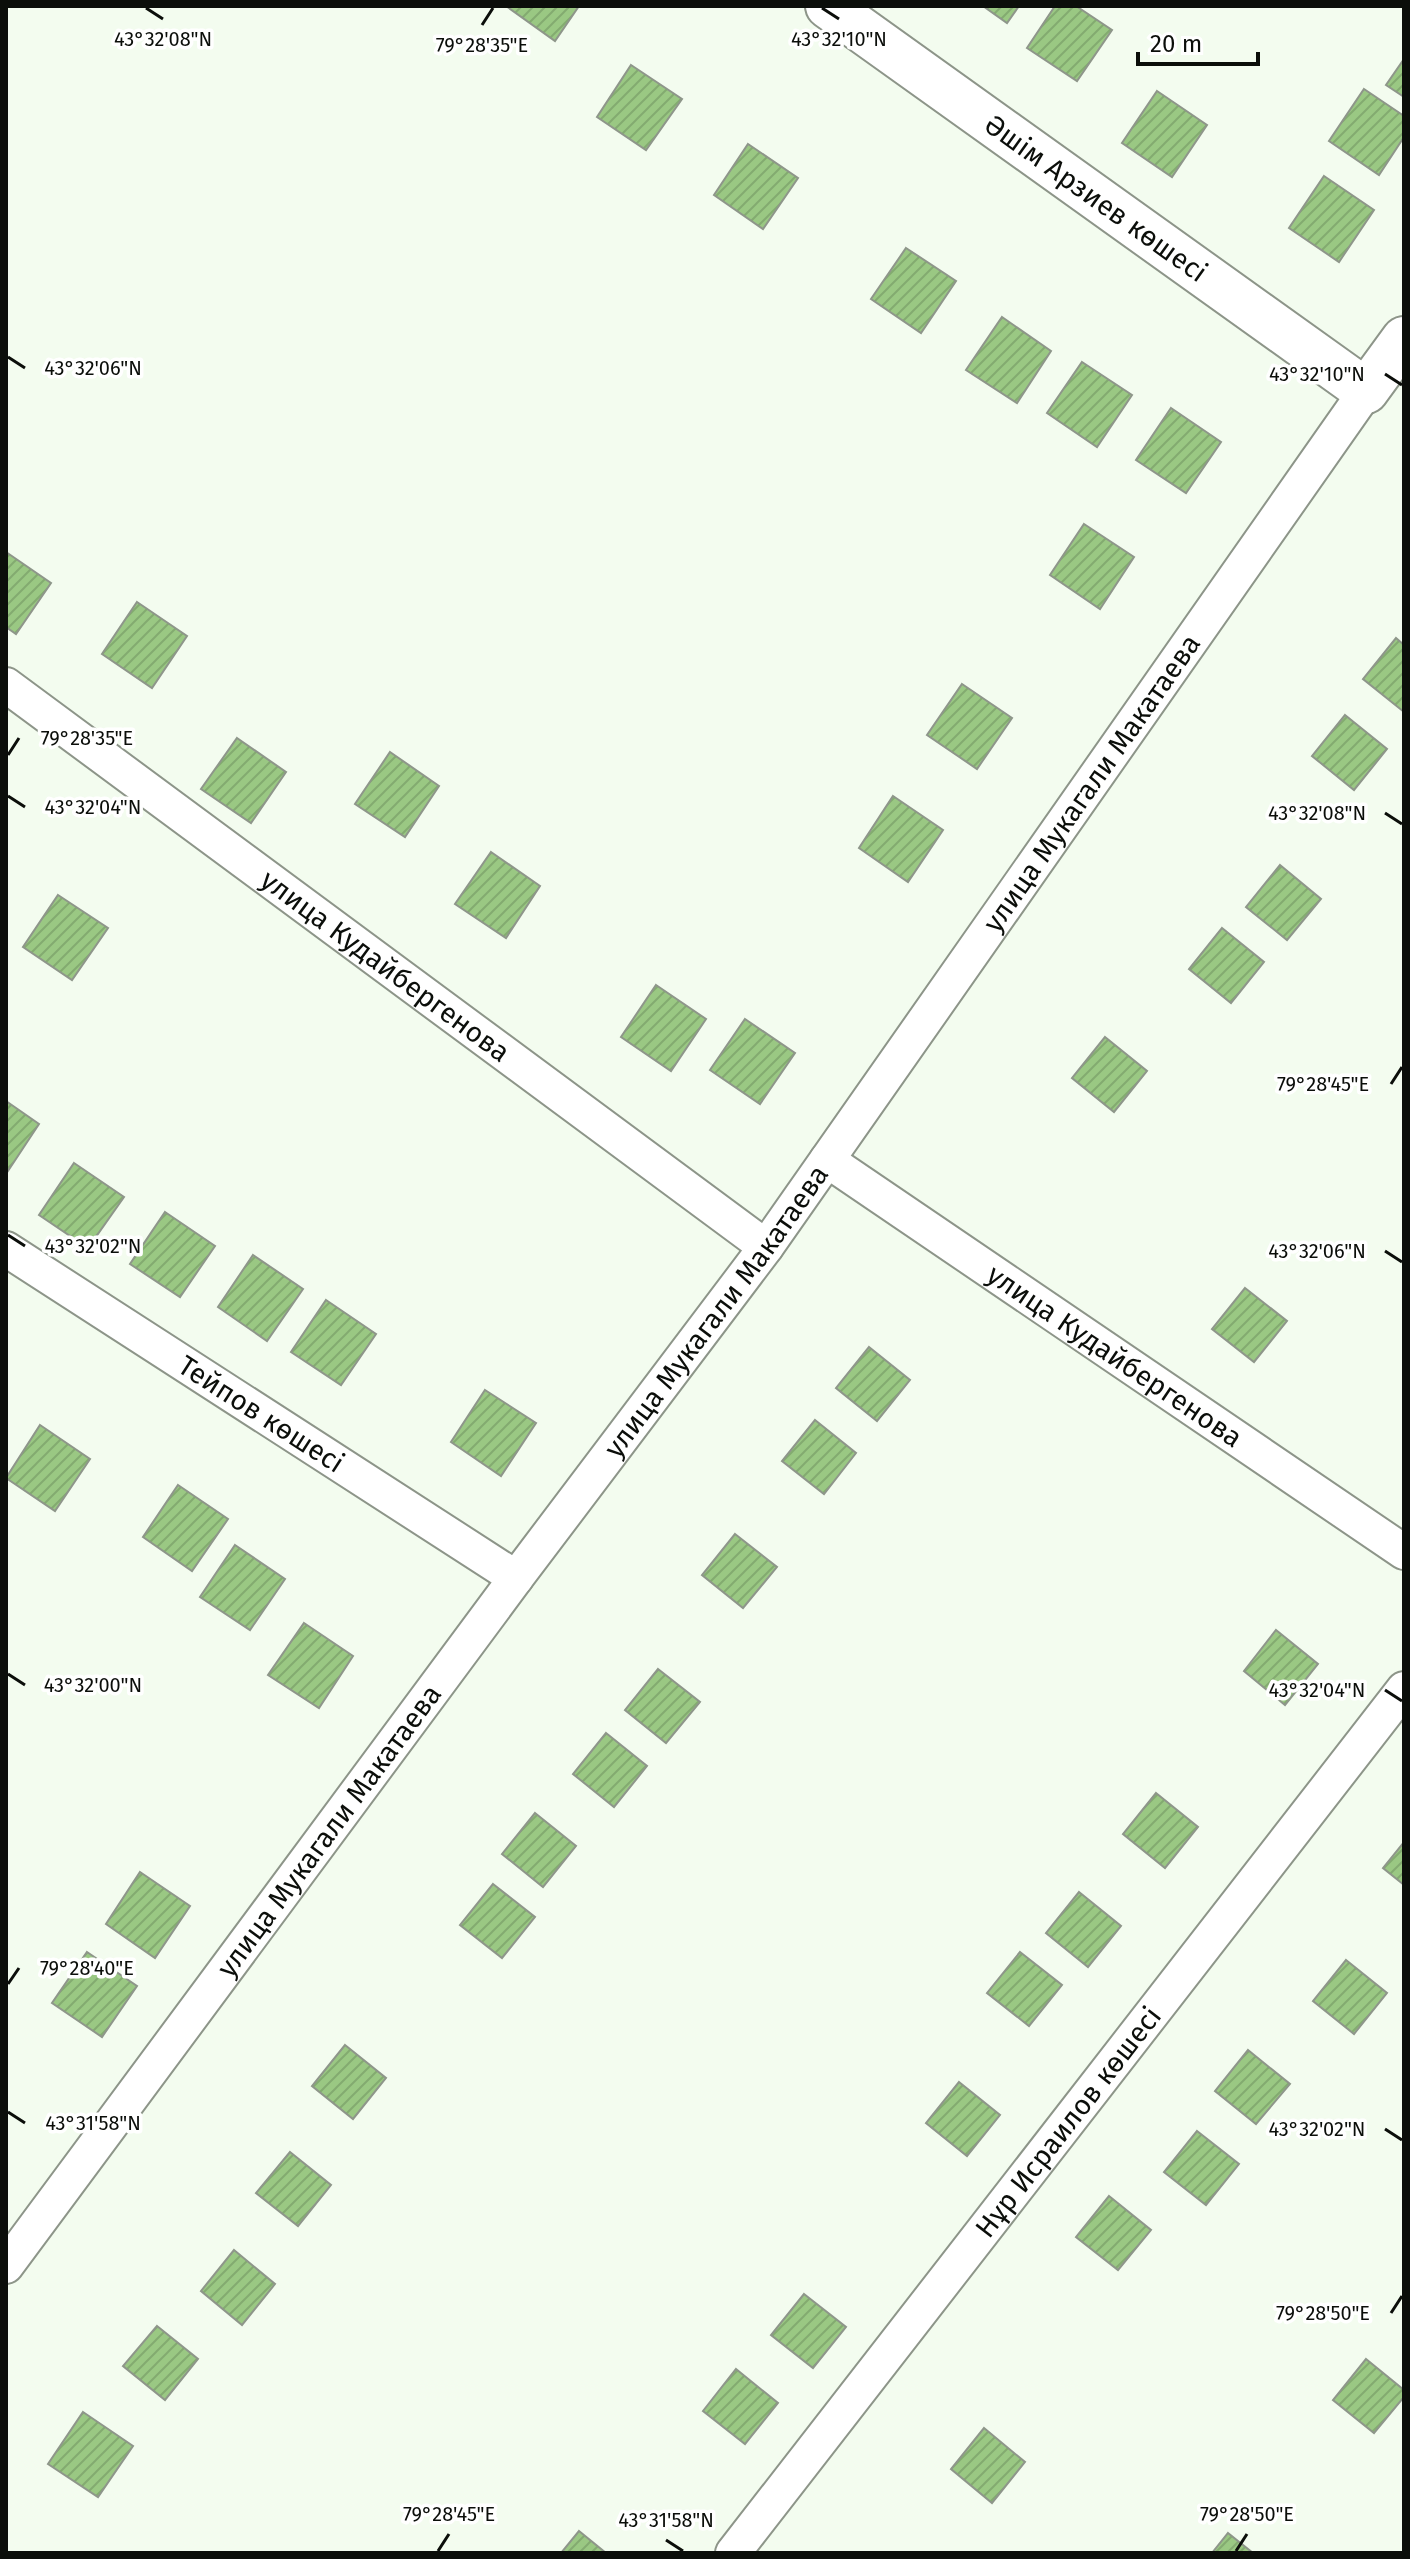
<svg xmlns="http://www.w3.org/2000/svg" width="1410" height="2559" font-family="'Fira Sans',sans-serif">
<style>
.building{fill:url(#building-hatch);stroke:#8e968a;stroke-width:2}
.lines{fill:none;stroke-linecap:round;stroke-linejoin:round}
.street-casing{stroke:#8d9589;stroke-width:38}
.secondary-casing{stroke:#8d9589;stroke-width:48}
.street{stroke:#fff;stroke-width:34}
.secondary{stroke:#fff;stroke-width:44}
.ticks{fill:none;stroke:#0b0e0a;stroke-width:3}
.labels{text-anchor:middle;stroke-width:7;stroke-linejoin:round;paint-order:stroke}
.street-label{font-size:28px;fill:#0b0e0a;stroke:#fff}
.ticks-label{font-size:20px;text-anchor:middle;fill:#0b0e0a;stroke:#fff;stroke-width:7;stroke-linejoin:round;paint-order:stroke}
</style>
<defs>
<pattern id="building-hatch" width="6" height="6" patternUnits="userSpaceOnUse" patternTransform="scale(2)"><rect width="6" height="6" fill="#9ac883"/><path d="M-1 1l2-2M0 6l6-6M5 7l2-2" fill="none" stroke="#83ab70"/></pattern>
</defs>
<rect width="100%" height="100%" fill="#f3fcef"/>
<g class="building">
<polygon points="506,6 579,6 555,41"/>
<polygon points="983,6 1019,6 1007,23"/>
<polygon points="1055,6 1076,6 1112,30 1077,81 1027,48"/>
<polygon points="1404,59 1404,97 1386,85"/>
<polygon points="631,65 682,99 646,150 597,117"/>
<polygon points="1364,89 1404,116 1404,137 1379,175 1329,141"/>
<polygon points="1157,91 1207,125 1172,177 1122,143"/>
<polygon points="748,144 798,178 763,229 714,195"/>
<polygon points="1324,176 1374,210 1339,262 1289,228"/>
<polygon points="906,248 956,281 921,333 871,299"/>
<polygon points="1002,317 1051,351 1017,403 966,370"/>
<polygon points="1082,362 1132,395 1097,447 1047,413"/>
<polygon points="1171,408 1221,442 1186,493 1136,460"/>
<polygon points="1084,524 1134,557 1100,609 1050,575"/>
<polygon points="6,552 51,583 16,634 6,627"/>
<polygon points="137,602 187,636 152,688 102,654"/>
<polygon points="1396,638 1404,645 1404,712 1363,679"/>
<polygon points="962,684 1012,718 977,769 927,735"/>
<polygon points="1345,715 1387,749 1354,790 1312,756"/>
<polygon points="237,738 286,772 251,823 201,789"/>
<polygon points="390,752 439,786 405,837 355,804"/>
<polygon points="893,796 943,830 908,882 859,848"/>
<polygon points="491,852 540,886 506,938 455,904"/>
<polygon points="1280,865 1321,899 1287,940 1246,907"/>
<polygon points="58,895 108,928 72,980 23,947"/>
<polygon points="1222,928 1264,962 1231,1003 1189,969"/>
<polygon points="656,985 706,1019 671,1071 621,1037"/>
<polygon points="745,1019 795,1053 760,1104 710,1070"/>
<polygon points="1105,1037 1147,1071 1114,1112 1072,1078"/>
<polygon points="6,1101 39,1124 6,1174"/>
<polygon points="74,1163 124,1197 88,1248 39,1215"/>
<polygon points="165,1212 215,1246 180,1297 130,1264"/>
<polygon points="253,1255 303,1289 267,1341 218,1307"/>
<polygon points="1245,1288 1287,1321 1254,1362 1212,1329"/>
<polygon points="326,1300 376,1334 341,1385 291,1352"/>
<polygon points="869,1347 910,1380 877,1421 836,1388"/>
<polygon points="485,1390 536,1423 501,1476 451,1442"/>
<polygon points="815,1420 856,1453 824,1494 782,1461"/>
<polygon points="40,1425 90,1459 55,1511 6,1478"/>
<polygon points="178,1485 228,1519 192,1571 143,1537"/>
<polygon points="735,1534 777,1567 743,1608 702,1575"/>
<polygon points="235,1545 285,1579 250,1630 200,1597"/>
<polygon points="304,1623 353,1656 319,1708 268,1675"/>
<polygon points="1276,1630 1318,1664 1285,1705 1244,1671"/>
<polygon points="658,1669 700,1702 666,1743 625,1710"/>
<polygon points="606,1733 647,1766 614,1807 573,1774"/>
<polygon points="1156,1793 1198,1827 1165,1868 1123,1834"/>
<polygon points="535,1813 576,1846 543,1887 502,1854"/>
<polygon points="1404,1842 1404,1885 1383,1868"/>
<polygon points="140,1872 190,1906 155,1958 106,1924"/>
<polygon points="493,1884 535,1917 502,1958 460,1925"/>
<polygon points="1079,1892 1121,1926 1088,1967 1046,1933"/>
<polygon points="87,1952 137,1986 102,2037 52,2003"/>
<polygon points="1020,1952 1062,1985 1029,2026 987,1993"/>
<polygon points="1346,1960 1387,1993 1354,2034 1313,2001"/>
<polygon points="345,2045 386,2078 353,2119 312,2086"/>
<polygon points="1248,2050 1290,2084 1256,2124 1215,2091"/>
<polygon points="959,2082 1000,2115 967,2156 926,2123"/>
<polygon points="1197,2131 1239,2164 1206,2205 1164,2172"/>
<polygon points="290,2152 331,2185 298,2226 256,2193"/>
<polygon points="1109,2196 1151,2230 1118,2270 1076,2237"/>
<polygon points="234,2250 275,2284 242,2325 201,2291"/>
<polygon points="804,2294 846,2327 813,2368 771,2335"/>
<polygon points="157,2326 198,2359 165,2400 123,2366"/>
<polygon points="1366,2359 1404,2390 1404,2397 1374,2433 1333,2400"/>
<polygon points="736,2369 778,2403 745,2444 703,2411"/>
<polygon points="83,2412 133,2446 98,2497 48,2464"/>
<polygon points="984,2428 1025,2462 992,2503 951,2469"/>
<polygon points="579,2531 606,2553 561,2553"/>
<polygon points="1228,2533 1253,2553 1212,2553"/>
</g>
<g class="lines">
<defs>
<g id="street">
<path id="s1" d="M6 685 766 1247"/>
<path id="s2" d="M827 1160 1404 1552"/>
<path id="s3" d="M6 1249 516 1578"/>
<path id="s4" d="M6 2266 516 1578 766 1247 1366 391"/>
<path id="s5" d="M733 2553 1404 1689"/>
</g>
<g id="secondary">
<path id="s6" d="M828 6 1366 391 1404 339"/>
</g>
</defs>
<use href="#street" class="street-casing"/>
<use href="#secondary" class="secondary-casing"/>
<use href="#street" class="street"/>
<use href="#secondary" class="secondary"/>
</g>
<path class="ticks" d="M146 8 163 19M822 8 839 19M482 25 493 8M8 357 25 368M1385 374 1402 385M8 755 19 738M8 796 25 807M1385 813 1402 824M1391 1084 1402 1067M8 1235 25 1246M1385 1251 1402 1262M8 1674 25 1685M1385 1690 1402 1701M8 1984 19 1968M8 2112 25 2123M1385 2129 1402 2140M1391 2313 1402 2296M666 2540 683 2551M438 2551 449 2534M1236 2551 1247 2534"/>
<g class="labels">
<g class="street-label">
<text dy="10" stroke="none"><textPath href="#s6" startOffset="330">Әшім Арзиев көшесі</textPath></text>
<text dy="10" stroke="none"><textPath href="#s4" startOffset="1838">улица Мукагали Макатаева</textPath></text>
<text dy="10" stroke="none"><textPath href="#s1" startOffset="472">улица Кудайбергенова</textPath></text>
<text dy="10" stroke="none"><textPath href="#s4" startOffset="1190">улица Мукагали Макатаева</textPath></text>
<text dy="10" stroke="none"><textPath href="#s2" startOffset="348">улица Кудайбергенова</textPath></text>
<text dy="10" stroke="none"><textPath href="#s3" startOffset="304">Тейпов көшесі</textPath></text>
<text dy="10" stroke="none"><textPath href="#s4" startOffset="542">улица Мукагали Макатаева</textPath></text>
<text dy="10" stroke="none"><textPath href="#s5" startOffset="546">Нұр Исраилов көшесі</textPath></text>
</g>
</g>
<g class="ticks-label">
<text x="163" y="46">43°32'08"N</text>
<text x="839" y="46">43°32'10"N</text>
<text x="482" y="52">79°28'35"E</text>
<text x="93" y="375">43°32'06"N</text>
<text x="1317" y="381">43°32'10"N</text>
<text x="87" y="745">79°28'35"E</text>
<text x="93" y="814">43°32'04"N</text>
<text x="1317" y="820">43°32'08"N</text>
<text x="1323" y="1091">79°28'45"E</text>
<text x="93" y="1253">43°32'02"N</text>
<text x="1317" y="1258">43°32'06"N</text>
<text x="93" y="1692">43°32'00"N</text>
<text x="1317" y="1697">43°32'04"N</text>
<text x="87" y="1975">79°28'40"E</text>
<text x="93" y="2130">43°31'58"N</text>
<text x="1317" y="2136">43°32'02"N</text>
<text x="1323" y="2320">79°28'50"E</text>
<text x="449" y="2521">79°28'45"E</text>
<text x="1247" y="2521">79°28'50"E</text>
<text x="666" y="2527">43°31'58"N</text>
</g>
<rect width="1410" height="2559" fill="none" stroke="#0b0e0a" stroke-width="16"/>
<path d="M1138 52v12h120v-12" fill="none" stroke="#0b0e0a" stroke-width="4"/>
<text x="1150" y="52" font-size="24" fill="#0b0e0a" stroke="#ffffff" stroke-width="6" paint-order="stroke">20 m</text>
</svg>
